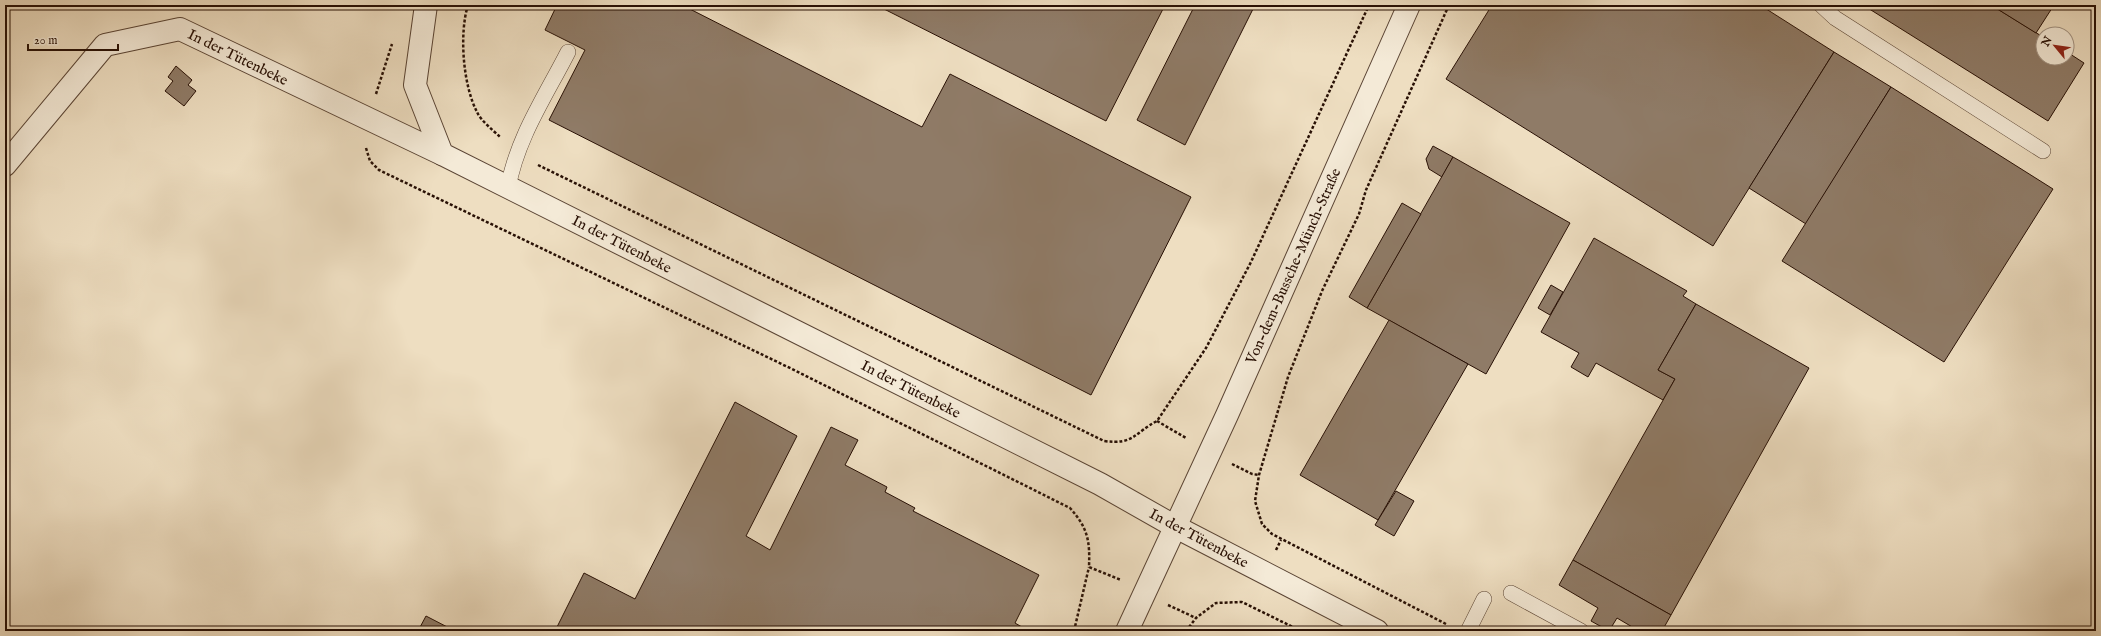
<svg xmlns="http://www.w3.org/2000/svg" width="2101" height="636" font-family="'IM FELL English',serif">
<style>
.building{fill:#8f7b67;stroke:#281005}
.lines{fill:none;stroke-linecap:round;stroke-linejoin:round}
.lane-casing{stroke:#5a4434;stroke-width:16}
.street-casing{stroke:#5a4434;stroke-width:24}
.path{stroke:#281005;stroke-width:2.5;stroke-dasharray:3 2;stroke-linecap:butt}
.lane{stroke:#f4ead7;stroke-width:15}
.street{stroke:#f4ead7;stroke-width:22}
.labels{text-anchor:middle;stroke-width:3;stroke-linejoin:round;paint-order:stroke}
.street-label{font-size:15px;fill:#281005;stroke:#f4ead7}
</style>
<rect width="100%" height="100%" fill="#eedec1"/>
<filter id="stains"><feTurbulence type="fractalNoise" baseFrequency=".005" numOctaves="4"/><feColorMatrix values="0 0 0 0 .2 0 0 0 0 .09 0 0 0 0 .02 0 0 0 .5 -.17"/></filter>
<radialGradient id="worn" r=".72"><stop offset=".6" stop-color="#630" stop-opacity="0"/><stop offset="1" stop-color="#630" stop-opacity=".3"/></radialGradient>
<g class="building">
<polygon points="557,5 682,5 922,127 950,74 1191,197 1091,395 549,120 585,50 545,30"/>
<polygon points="886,5 1165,5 1106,121 884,9"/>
<polygon points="1195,5 1255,5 1185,145 1137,120"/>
<polygon points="1492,5 1760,5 1834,52 1713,246 1446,79"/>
<polygon points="1863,5 1991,5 2043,37 2043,58 2067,58 2067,52 2084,63 2048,121"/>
<polygon points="1991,5 2054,5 2036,33"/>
<polygon points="1834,52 1891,87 1806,224 1749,188"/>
<polygon points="176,66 192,80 188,85 196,91 184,106 165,91 173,81 168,77"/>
<polygon points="1891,87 2053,189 1944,362 1782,261"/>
<polygon points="1433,146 1453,157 1442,177 1429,169 1426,159"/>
<polygon points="1453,157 1570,223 1486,374 1367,308"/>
<polygon points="1402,203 1421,214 1367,308 1349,297"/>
<polygon points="1594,238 1687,291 1683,296 1696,304 1658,370 1675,379 1663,400 1596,363 1588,377 1571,367 1579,353 1541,332"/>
<polygon points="1551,285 1563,292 1550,315 1538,308"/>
<polygon points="1696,304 1809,368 1671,615 1573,560 1675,379 1658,370"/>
<polygon points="1389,320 1468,364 1378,520 1300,475"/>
<polygon points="735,402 797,436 746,536 770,550 831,427 858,440 845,465 887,487 885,492 915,508 913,511 1039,575 1015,623 1027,630 1027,631 555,631 584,573 635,599"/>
<polygon points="1396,491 1414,501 1394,536 1375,525"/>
<polygon points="1573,560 1671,615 1662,631 1639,631 1617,618 1609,631 1591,621 1598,608 1559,585"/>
<polygon points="426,616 455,631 418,631"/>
</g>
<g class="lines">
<defs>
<g id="lane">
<polyline points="1821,5 1835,18 2043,151"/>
<path d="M508 188C517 138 545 97 568 52"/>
<polyline points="1511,593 1581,631"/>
<polyline points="1468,631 1484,599"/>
</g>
<g id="street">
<polyline points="426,5 415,85 442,154 1100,484 1174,526 1377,631"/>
<polyline points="5,165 105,45 180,29 442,154"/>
<polyline points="1127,631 1227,415 1409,5"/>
</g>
</defs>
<use href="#lane" class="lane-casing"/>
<use href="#street" class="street-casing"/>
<g class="path">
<path d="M468 5C459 34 463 85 477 112 481 121 493 130 500 137"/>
<polyline points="376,94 392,44"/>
<path d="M366 148 370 161 379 170 792 369 1070 508C1088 528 1090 541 1089 567L1121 580"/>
<path d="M538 165 1104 441C1134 445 1134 433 1157 421L1206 348 1251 262 1369 5"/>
<polyline points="1157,421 1186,438"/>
<polyline points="1232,464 1252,474 1259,475"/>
<polyline points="1276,550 1281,540"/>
<polyline points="1168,605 1196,618"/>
<polyline points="1446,624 1272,534 1262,524 1255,501 1259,475 1288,377 1322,291 1359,214 1366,190 1449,5"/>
<polyline points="1074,631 1089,567"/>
<polyline points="1186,631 1196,618 1216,603 1242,602 1301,631"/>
</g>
<use href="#lane" class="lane"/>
<use href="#street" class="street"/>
</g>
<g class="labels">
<g class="street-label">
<text transform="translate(238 57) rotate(26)" y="5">In der Tütenbeke</text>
<text transform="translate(622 244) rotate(27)" y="5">In der Tütenbeke</text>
<text transform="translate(1293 266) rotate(-66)" y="5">Von-dem-Bussche-Münch-Straße</text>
<text transform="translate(911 389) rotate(27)" y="5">In der Tütenbeke</text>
<text transform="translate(1199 538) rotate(28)" y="5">In der Tütenbeke</text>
</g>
</g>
<rect width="2101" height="636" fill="none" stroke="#eedec1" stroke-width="20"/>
<rect x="6" y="6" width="2089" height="624" fill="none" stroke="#281005" stroke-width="2"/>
<rect x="10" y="10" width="2081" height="616" fill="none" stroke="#281005"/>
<g transform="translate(2055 46) rotate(299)"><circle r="19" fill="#f4ead7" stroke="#a29383"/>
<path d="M0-3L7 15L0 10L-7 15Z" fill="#8f2418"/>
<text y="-6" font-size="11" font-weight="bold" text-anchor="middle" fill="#281005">N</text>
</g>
<path d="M28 44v6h90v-6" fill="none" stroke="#281005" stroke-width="2"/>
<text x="34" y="44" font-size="12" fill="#281005" stroke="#f4ead7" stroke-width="3" paint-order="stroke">20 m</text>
<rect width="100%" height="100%" filter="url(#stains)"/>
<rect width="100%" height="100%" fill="url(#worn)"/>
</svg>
